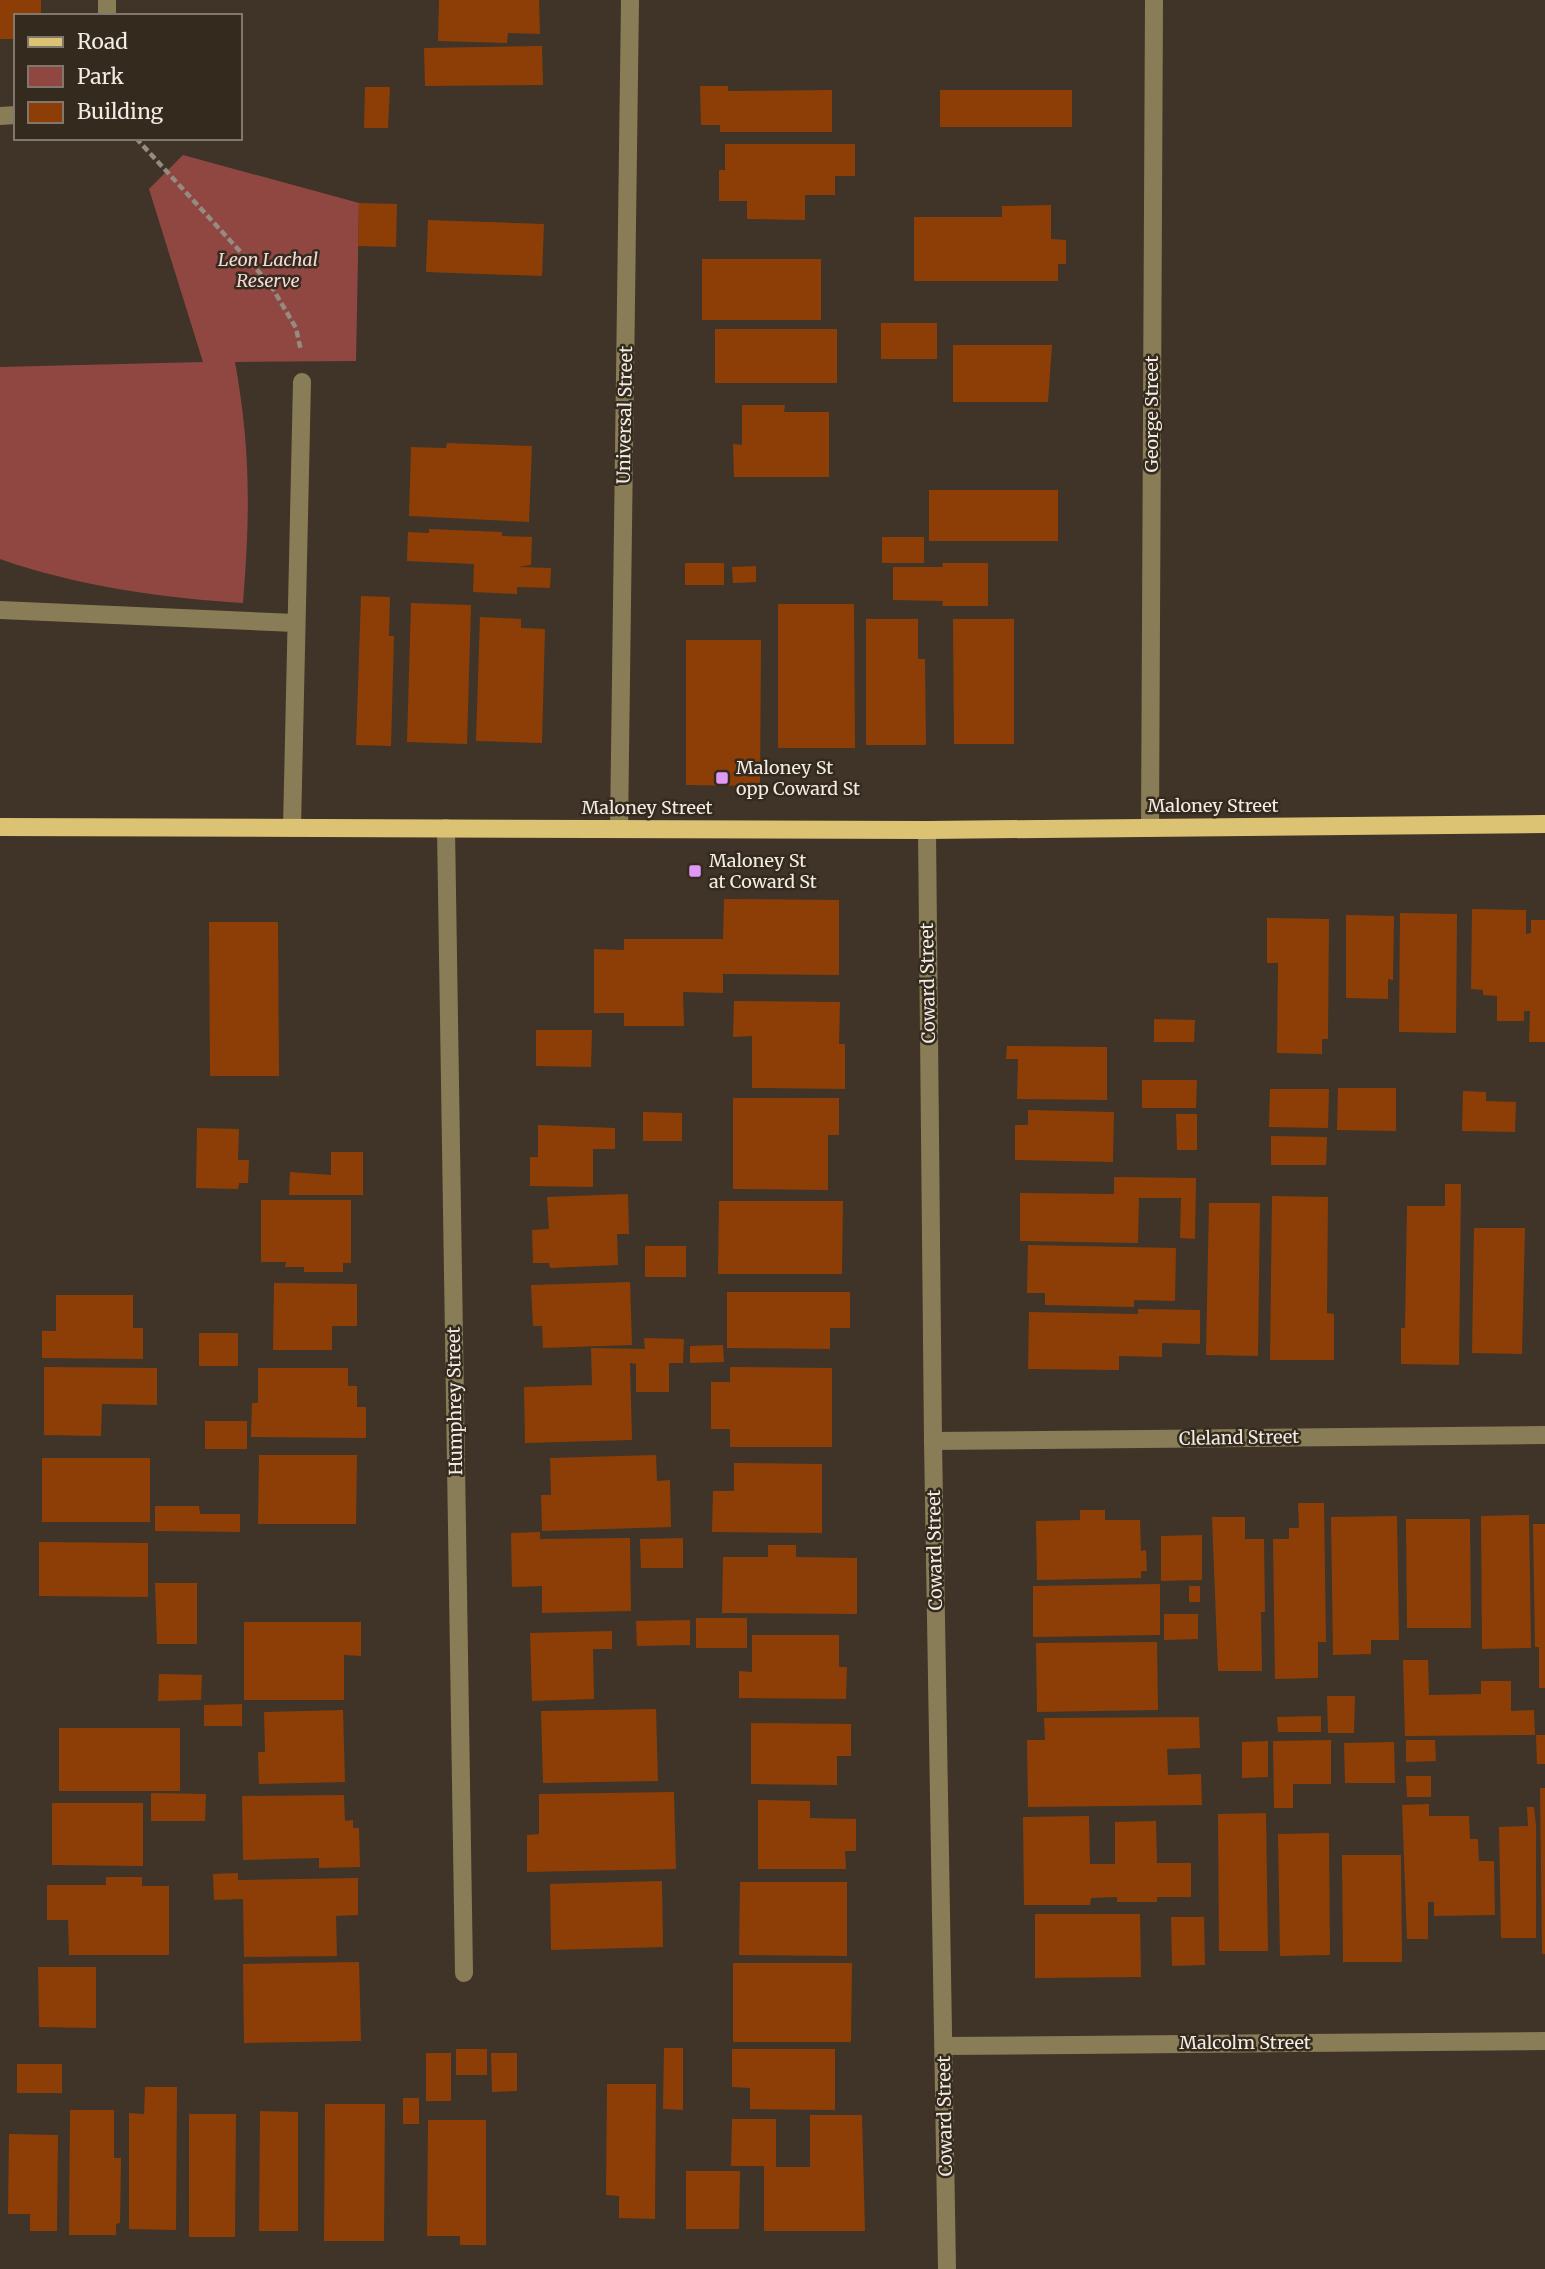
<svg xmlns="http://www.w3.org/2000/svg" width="1545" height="2269" font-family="Merriweather,serif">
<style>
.green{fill:#904742}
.building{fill:#8d3e07}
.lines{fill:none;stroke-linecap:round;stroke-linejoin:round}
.path{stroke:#948b81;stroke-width:4.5;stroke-dasharray:7 3.5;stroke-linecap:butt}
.minor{stroke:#897d57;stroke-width:18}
.major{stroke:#dcc373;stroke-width:18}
.poi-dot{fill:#dd99f3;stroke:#342a1d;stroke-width:2.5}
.labels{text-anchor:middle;stroke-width:5;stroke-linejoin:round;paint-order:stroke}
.park-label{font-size:18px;font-style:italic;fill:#f4d9d6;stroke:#342a1d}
.street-label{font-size:18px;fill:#f3ece4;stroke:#342a1d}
.poi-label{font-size:18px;fill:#f3ece4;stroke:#342a1d;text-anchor:start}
</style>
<rect width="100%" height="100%" fill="#3f3427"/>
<path class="green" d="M183 155 359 203 356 361 235 362C251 450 250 515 243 603 162 598 77 586 0 559V367L203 362 149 189Z"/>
<g class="building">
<polygon points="0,0 41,0 41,16 16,16 16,39 0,39"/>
<polygon points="439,0 539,0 540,34 508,33 507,43 438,41"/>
<polygon points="542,46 543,85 425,86 424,48"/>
<polygon points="700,86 728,86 728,91 832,90 832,132 720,132 720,125 701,125"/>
<polygon points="365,87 390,87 388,128 364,128"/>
<rect x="940" y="90" width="132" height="37"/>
<polygon points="725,144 855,144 855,176 835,176 835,195 805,195 805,220 747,219 747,201 719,201 719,170 725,170"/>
<polygon points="359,203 397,204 396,247 358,246"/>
<polygon points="1051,205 1051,239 1066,240 1066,264 1058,264 1058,281 914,281 914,217 1002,217 1002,206"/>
<polygon points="428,220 544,224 542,276 426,272"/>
<rect x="702" y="259" width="119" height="61"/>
<rect x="881" y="323" width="56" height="36"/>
<rect x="715" y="329" width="122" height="54"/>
<polygon points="953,345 1052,345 1048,402 953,402"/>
<polygon points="742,405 785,405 784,412 829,412 829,477 734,477 733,444 742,445"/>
<polygon points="447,443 532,446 529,522 409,516 411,447 446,448"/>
<rect x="929" y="490" width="129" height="51"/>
<polygon points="429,529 502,532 502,536 532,537 531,565 518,567 551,568 550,588 517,587 517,594 473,592 474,564 407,561 408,532 429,533"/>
<rect x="882" y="537" width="42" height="26"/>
<rect x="685" y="563" width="39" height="22"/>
<polygon points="942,563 988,563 988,606 942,606 943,601 893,600 893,567 943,567"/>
<polygon points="756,566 756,582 733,583 732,567"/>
<polygon points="361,596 390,597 389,636 394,636 391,746 356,745"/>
<polygon points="411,603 471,605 467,744 407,742"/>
<polygon points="778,604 854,604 855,748 778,748"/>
<polygon points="480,617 521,619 521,628 545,629 542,743 476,741"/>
<polygon points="866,619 918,619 918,659 925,659 926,745 866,745"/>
<polygon points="953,619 1014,619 1014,744 954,744"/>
<polygon points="686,640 761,640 760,786 686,785"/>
<polygon points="724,899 839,900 839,975 723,974 723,993 683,992 684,1026 624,1026 624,1013 594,1013 594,949 624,950 624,939 723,939"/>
<polygon points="1472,909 1526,910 1526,934 1531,933 1531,920 1545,920 1545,1042 1529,1042 1530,1011 1524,1011 1524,1021 1497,1021 1497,996 1483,995 1483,990 1471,989"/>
<polygon points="1400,913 1457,914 1456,1033 1399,1032"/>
<polygon points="1346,915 1394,916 1393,980 1388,979 1388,999 1346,998"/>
<polygon points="1267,918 1329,919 1328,1039 1322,1039 1322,1054 1277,1053 1278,963 1267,963"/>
<polygon points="209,922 278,922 279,1076 210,1076"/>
<polygon points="734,1001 840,1002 839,1044 845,1044 845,1089 752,1088 752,1036 733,1037"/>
<polygon points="1154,1019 1195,1020 1194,1042 1154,1042"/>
<polygon points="536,1030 592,1030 591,1067 536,1066"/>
<polygon points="1007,1046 1107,1047 1107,1100 1017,1099 1018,1059 1006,1059"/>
<polygon points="1142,1080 1197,1080 1196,1108 1142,1108"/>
<polygon points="1338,1088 1396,1088 1396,1131 1337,1130"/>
<polygon points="1270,1089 1329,1089 1328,1128 1269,1127"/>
<polygon points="1463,1091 1486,1092 1486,1101 1516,1102 1515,1132 1462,1131"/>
<polygon points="733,1098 839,1098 839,1135 828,1135 828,1190 733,1189"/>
<polygon points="1028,1110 1114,1112 1113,1162 1015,1160 1015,1125 1028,1125"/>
<polygon points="643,1112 682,1113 682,1141 643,1141"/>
<polygon points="1176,1114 1197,1114 1197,1150 1177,1150"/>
<polygon points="538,1125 615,1128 615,1149 593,1149 593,1187 530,1186 530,1157 538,1157"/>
<polygon points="197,1128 239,1129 238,1160 249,1160 248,1183 239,1183 238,1189 196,1188"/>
<polygon points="1271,1136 1327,1137 1326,1165 1271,1165"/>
<polygon points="331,1152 363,1152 363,1195 289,1195 290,1172 331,1175"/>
<polygon points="1114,1177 1196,1178 1195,1239 1180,1238 1181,1198 1139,1198 1138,1243 1020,1241 1020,1193 1114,1194"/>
<polygon points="1445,1184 1461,1184 1459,1365 1401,1364 1401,1328 1405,1328 1407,1206 1445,1206"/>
<polygon points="628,1194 629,1234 617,1234 618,1265 550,1268 549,1263 533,1263 532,1230 549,1229 547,1197"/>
<polygon points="1272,1196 1328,1197 1327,1313 1334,1314 1334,1360 1270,1360"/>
<polygon points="261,1200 351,1200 351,1263 343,1263 343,1272 304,1272 304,1267 285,1267 286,1262 261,1262"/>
<polygon points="719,1201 843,1201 842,1274 718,1274"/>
<polygon points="1209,1203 1260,1203 1258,1356 1206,1355"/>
<polygon points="1474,1228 1525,1228 1522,1354 1472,1353"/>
<polygon points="1028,1245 1176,1248 1175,1301 1134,1300 1134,1307 1045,1305 1045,1293 1027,1293"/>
<rect x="645" y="1246" width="41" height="31"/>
<polygon points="630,1282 632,1345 543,1348 542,1326 533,1326 531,1285"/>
<polygon points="274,1283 357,1284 357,1326 332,1326 332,1350 273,1350"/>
<polygon points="727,1292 850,1292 850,1328 830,1328 830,1349 727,1348"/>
<polygon points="56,1295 133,1295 133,1328 143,1328 143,1359 42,1358 42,1331 56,1331"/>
<polygon points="1138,1309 1200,1310 1200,1344 1162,1343 1162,1357 1119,1356 1119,1370 1028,1369 1029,1312 1138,1314"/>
<rect x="199" y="1333" width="39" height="33"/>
<polygon points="644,1338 684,1339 683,1363 669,1363 669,1392 636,1392 636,1364 630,1363 632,1440 525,1443 524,1387 592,1385 591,1348 645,1349"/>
<polygon points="723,1345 724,1362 690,1363 690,1346"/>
<polygon points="44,1367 157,1368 157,1405 102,1404 101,1436 44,1435"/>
<polygon points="730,1367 832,1368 832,1447 730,1447 730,1429 711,1429 711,1382 730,1382"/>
<polygon points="258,1368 348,1368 348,1386 357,1386 357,1407 366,1407 366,1438 251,1437 252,1403 258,1403"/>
<rect x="205" y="1421" width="42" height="28"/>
<polygon points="259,1455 357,1455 356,1524 258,1524"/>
<polygon points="656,1455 657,1481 670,1480 671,1527 542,1531 541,1495 551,1495 550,1458"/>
<rect x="42" y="1458" width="108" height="64"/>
<polygon points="734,1463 822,1464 822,1533 712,1532 713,1491 734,1491"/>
<polygon points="1298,1503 1324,1503 1326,1642 1318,1642 1318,1678 1275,1679 1273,1539 1289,1539 1289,1528 1299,1528"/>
<polygon points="155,1506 199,1506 200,1514 240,1514 240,1532 155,1531"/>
<polygon points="1080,1510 1105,1510 1105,1520 1140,1520 1141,1551 1146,1550 1147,1571 1141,1571 1141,1578 1037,1580 1036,1521 1080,1520"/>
<polygon points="1529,1515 1531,1648 1482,1649 1481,1516"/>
<polygon points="1397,1516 1399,1640 1371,1640 1371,1654 1333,1655 1331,1517"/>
<polygon points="1212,1517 1245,1517 1245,1539 1264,1539 1265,1612 1261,1612 1262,1671 1218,1671"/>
<polygon points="1406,1519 1470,1519 1471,1628 1407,1628"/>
<polygon points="1533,1524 1545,1524 1545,1688 1539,1688 1539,1647 1535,1647"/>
<polygon points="540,1532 540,1539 630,1538 631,1611 542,1613 542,1586 512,1587 511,1533"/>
<polygon points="1202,1535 1202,1580 1161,1581 1161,1536"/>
<polygon points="683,1538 683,1568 641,1568 640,1539"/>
<polygon points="39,1542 148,1543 148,1597 39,1596"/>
<polygon points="768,1545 796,1545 796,1557 857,1558 857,1614 722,1613 723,1557 768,1557"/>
<polygon points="155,1583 197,1583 197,1644 157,1644"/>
<polygon points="1160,1584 1160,1635 1033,1637 1033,1586"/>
<rect x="1189" y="1586" width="11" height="16"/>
<polygon points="1164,1614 1198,1614 1198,1639 1164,1640"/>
<rect x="696" y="1618" width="51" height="30"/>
<polygon points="690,1620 690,1645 637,1646 636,1621"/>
<polygon points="244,1622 361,1622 361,1656 344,1655 344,1700 244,1700"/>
<polygon points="612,1631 612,1649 593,1649 594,1699 532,1701 530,1633"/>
<polygon points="752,1635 839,1635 839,1667 847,1667 846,1699 739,1698 739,1671 752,1672"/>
<polygon points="1157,1642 1158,1710 1037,1712 1036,1643"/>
<polygon points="1403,1660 1428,1660 1429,1695 1481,1694 1481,1681 1511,1681 1511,1711 1534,1710 1535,1735 1405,1736"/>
<polygon points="159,1674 202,1675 201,1700 158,1701"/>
<polygon points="1327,1696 1355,1696 1354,1733 1328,1733"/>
<polygon points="242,1704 242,1726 204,1726 204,1705"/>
<polygon points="656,1709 658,1781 543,1783 541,1711"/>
<polygon points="343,1710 345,1782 259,1784 258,1752 265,1752 264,1712"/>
<polygon points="1321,1716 1321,1732 1278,1732 1277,1717"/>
<polygon points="1199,1717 1200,1748 1167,1749 1168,1775 1201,1774 1202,1805 1028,1807 1027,1740 1045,1740 1044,1718"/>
<polygon points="751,1723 851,1724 851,1756 837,1756 837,1785 751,1784"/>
<rect x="59" y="1728" width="121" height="63"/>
<polygon points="1536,1735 1545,1735 1545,1764 1537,1764"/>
<polygon points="1331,1740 1331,1784 1293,1784 1293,1808 1274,1808 1273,1741"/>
<polygon points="1406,1740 1435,1740 1436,1761 1406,1762"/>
<polygon points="1268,1741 1268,1777 1242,1778 1242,1742"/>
<polygon points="1394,1742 1395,1783 1345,1783 1344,1743"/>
<polygon points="1406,1776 1431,1776 1431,1797 1407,1797"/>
<polygon points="1540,1788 1545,1788 1545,1954 1542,1954"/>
<polygon points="674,1792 676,1869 527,1872 527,1835 539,1834 539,1794"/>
<polygon points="151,1793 206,1794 205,1821 151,1821"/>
<polygon points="344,1795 345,1821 353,1820 353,1828 359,1828 360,1867 319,1868 319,1858 243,1860 242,1796"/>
<polygon points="758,1800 810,1801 810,1818 856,1819 856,1851 845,1851 846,1869 758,1869"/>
<polygon points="52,1803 143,1803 143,1866 52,1865"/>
<polygon points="1429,1804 1429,1816 1469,1816 1470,1839 1478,1839 1479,1861 1494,1861 1495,1915 1434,1916 1434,1902 1428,1902 1428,1939 1407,1939 1402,1805"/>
<polygon points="1527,1807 1534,1807 1536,1826 1536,1938 1501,1938 1499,1827 1528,1826"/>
<polygon points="1266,1813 1268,1951 1219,1951 1218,1814"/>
<polygon points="1089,1816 1090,1864 1115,1864 1115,1822 1156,1821 1157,1863 1191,1863 1191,1897 1157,1897 1157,1902 1117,1902 1117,1897 1091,1898 1090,1905 1024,1905 1023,1817"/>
<polygon points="1329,1833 1330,1955 1280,1956 1278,1834"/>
<polygon points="1342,1855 1401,1855 1402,1962 1343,1962"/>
<polygon points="238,1873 238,1880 358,1878 358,1915 336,1916 337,1956 244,1957 243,1899 214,1900 213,1874"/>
<polygon points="106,1877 142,1877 142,1886 169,1886 169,1955 69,1955 68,1920 47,1920 47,1885 106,1885"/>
<polygon points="662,1881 663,1947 551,1950 550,1884"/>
<polygon points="740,1882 847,1882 847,1956 739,1955"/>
<polygon points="1035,1914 1140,1914 1141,1977 1035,1978"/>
<polygon points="1171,1917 1204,1917 1205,1965 1172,1966"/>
<polygon points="359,1962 361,2041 244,2043 243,1964"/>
<polygon points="733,1963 852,1963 851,2042 733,2042"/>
<polygon points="38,1967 96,1967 96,2028 39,2027"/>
<polygon points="664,2048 683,2048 683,2110 663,2109"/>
<rect x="456" y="2049" width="31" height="26"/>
<polygon points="732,2049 835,2049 835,2110 750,2109 750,2088 732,2087"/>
<rect x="426" y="2053" width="25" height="48"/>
<polygon points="491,2053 517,2053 517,2091 492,2092"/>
<rect x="17" y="2064" width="45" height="29"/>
<polygon points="607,2084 656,2084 655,2219 619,2218 619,2196 606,2195"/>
<polygon points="145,2087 177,2087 176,2230 129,2229 129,2113 144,2114"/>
<rect x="403" y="2098" width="16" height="26"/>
<polygon points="325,2104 385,2104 384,2241 324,2241"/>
<polygon points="70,2110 114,2110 114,2158 121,2158 120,2223 116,2224 116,2235 69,2235"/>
<polygon points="260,2111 298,2112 298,2231 259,2231"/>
<polygon points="189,2114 236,2114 235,2237 189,2237"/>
<polygon points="810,2115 862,2115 865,2231 764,2231 764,2166 731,2166 732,2119 776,2119 776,2167 810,2167"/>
<polygon points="428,2120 486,2120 486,2245 460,2245 460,2236 427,2236"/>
<polygon points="9,2134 58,2135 57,2231 30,2231 30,2214 8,2214"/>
<polygon points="686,2171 740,2171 739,2229 686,2229"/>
</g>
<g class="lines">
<polyline class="path" points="136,138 270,284 296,328 301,351"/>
<g class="minor">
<polyline points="107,16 107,0"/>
<polyline points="0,116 16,115"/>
<polyline points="0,610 295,623"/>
<polyline points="292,828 302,382"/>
<polyline points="446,828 464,1973"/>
<polyline points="1150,828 1154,0"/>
<polyline points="619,829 630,0"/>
<polyline points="927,830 933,1441 947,2269"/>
<polyline points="933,1441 1545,1435"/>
<polyline points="944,2046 1545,2041"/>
</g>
<polyline class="major" points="0,827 927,830 1545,824"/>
</g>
<g class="poi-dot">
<rect x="715" y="771" width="14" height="14" rx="3.5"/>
<rect x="688" y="864" width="14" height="14" rx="3.5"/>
</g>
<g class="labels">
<g class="park-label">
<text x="268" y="266">Leon Lachal<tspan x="268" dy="21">Reserve</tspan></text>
</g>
<g class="street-label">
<text transform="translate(1152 414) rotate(-90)" y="6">George Street</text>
<text transform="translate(625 415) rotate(-89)" y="6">Universal Street</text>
<text x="1213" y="812">Maloney Street</text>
<text x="647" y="814">Maloney Street</text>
<text transform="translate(928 983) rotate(-91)" y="6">Coward Street</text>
<text transform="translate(455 1401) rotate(-91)" y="6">Humphrey Street</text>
<text transform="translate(1239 1438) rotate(-1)" y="6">Cleland Street</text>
<text transform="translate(935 1550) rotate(-91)" y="6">Coward Street</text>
<text x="1245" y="2049">Malcolm Street</text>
<text transform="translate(945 2116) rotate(-91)" y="6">Coward Street</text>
</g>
<g class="poi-label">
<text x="736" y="774">Maloney St<tspan x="736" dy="21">opp Coward St</tspan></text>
<text x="709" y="867">Maloney St<tspan x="709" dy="21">at Coward St</tspan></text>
</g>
</g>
<rect x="14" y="14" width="228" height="126" fill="#342a1d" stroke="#80786d" stroke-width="2"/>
<rect x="28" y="37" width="35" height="10" fill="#dcc373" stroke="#80786d" stroke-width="2"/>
<text x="77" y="49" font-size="21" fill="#f3ece4">Road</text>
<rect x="28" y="66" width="35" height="21" fill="#904742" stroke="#80786d" stroke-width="2"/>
<text x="77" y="84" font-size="21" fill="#f3ece4">Park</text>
<rect x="28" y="102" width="35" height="21" fill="#8d3e07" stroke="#80786d" stroke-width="2"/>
<text x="77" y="119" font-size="21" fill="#f3ece4">Building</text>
</svg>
